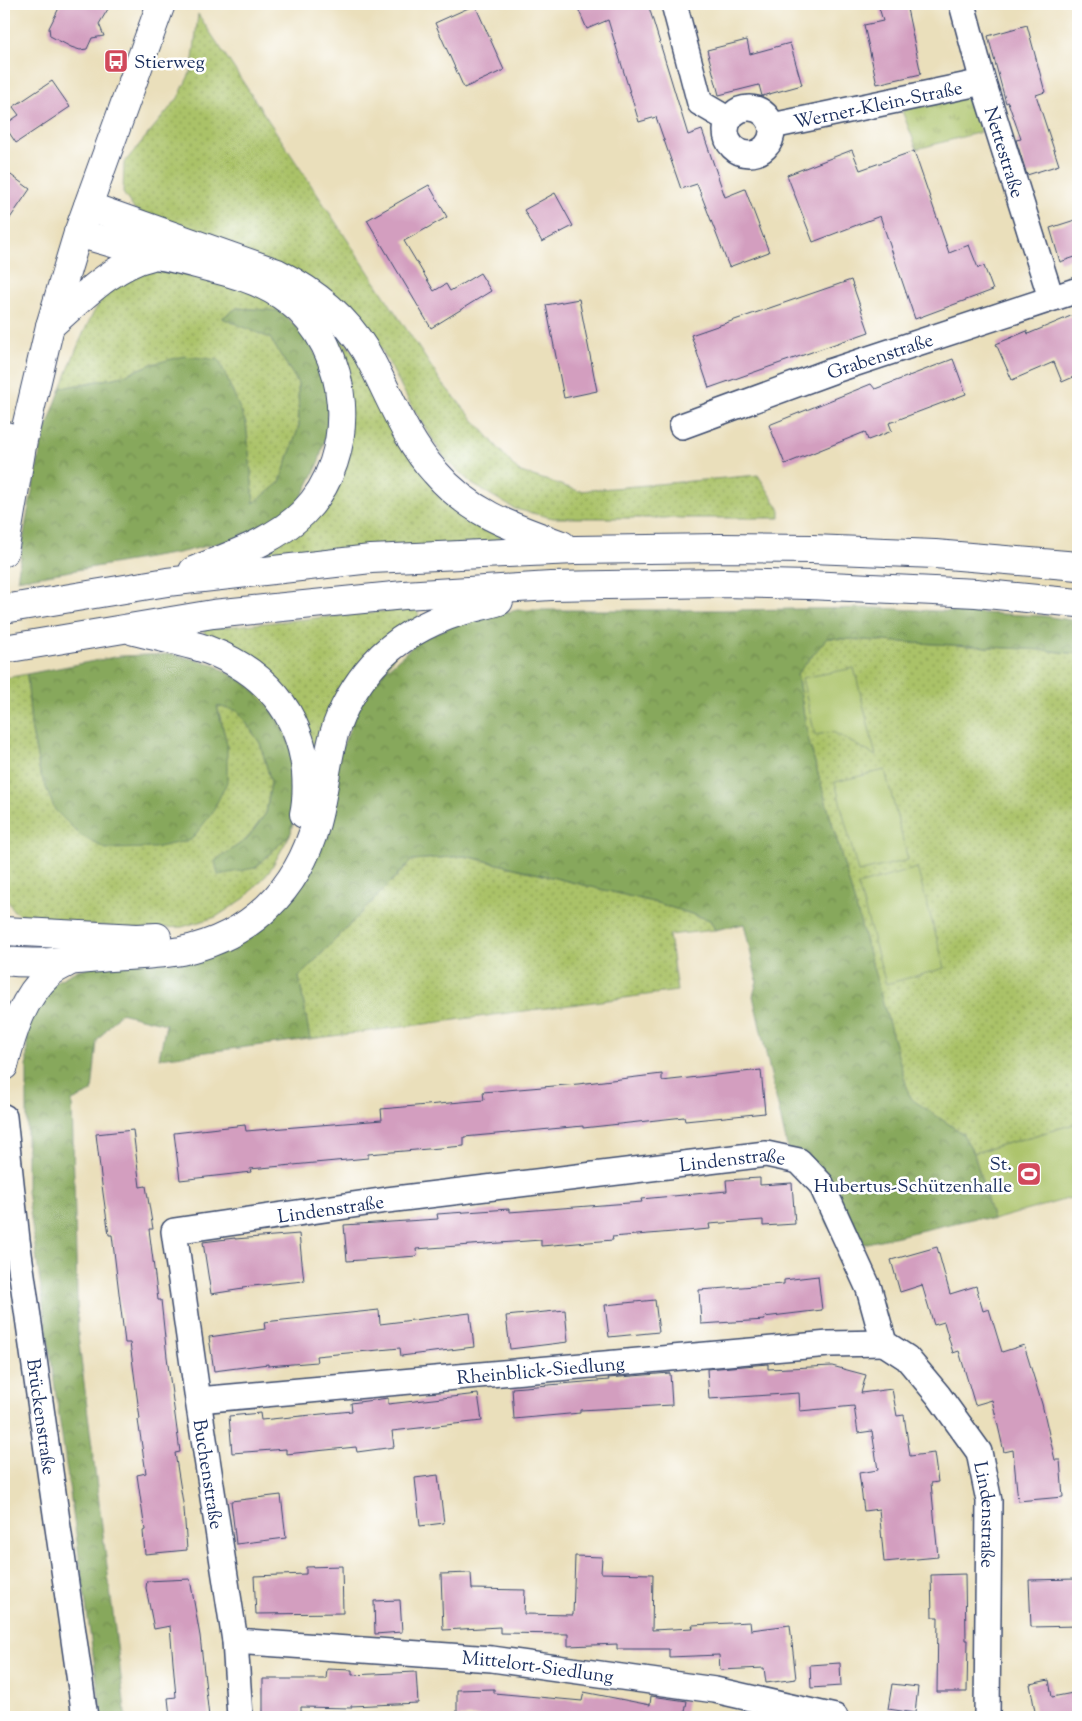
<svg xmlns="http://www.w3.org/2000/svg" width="1082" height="1721" font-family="'Sorts Mill Goudy',serif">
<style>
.grass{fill:url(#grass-dots);stroke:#627862}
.forest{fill:url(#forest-crowns);stroke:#516c5d}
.park{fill:url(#park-tufts);stroke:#627862}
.pitch{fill:#aac267;stroke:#627862}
.building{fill:#d39ebf}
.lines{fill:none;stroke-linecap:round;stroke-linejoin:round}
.minor-casing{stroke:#3a496c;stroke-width:28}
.tertiary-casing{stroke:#3a496c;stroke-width:30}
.trunk-casing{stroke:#3a496c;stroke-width:30}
.minor{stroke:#fff;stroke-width:25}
.tertiary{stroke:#fff;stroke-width:28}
.trunk{stroke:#fff;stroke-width:28}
.labels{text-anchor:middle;stroke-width:5;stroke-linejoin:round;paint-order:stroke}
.poi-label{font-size:19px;fill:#1b2f5e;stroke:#fff;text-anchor:start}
.street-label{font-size:19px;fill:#1b2f5e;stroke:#fff}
</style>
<defs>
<pattern id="grass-dots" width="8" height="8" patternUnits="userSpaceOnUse" patternTransform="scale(1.25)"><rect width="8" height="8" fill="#aac267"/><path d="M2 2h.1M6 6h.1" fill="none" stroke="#8a9e58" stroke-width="1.8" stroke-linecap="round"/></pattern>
<pattern id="forest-crowns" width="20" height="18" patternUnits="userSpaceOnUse" patternTransform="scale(1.25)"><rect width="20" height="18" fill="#87a85c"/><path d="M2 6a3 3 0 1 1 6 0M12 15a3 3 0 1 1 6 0" fill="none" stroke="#6e894f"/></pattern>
<pattern id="park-tufts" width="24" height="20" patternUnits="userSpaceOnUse" patternTransform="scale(1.25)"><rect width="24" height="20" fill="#aac267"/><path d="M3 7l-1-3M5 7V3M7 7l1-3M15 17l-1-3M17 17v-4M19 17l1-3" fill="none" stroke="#8a9e58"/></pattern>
</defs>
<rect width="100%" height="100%" fill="#fff"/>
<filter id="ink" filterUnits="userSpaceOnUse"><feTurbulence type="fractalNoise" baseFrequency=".02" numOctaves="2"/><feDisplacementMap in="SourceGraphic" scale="10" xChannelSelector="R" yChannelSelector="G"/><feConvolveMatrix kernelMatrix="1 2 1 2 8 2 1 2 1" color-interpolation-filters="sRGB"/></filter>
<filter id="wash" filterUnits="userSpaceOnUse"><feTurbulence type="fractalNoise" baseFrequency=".0096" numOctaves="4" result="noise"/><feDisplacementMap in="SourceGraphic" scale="20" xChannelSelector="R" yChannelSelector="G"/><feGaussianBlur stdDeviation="1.12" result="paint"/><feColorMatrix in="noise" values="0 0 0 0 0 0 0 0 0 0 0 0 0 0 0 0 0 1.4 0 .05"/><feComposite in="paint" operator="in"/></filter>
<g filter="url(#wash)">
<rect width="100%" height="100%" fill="#eadfbb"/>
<g class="grass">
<polygon points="198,14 442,383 518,471 579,491 758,475 780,510 780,518 553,518 515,509 472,484 445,459 410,403 381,348 353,313 134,209 123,193 124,163 178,98 192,69"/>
<path d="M167 270 252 289 281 311 237 308 222 318 270 338 298 383 299 426 280 482 254 504 246 423 152 364 119 377 61 388C73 359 94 295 121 280 135 272 151 271 167 270Z"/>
<polygon points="336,331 355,354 375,396 502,531 502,541 266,559 264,552 329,496 330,336"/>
<polygon points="417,608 419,617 316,778 205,640 204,629"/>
<polygon points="826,638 1043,650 1078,654 1078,1123 974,1153 962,1133 910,1099 808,738 797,674"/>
<polygon points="27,674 31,726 40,773 227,744 217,705 238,711 260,743 271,782 266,813 247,839 215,861 255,868 291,833 269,872 245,898 216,917 182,927 142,929 26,920 13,910 4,894 5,678"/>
<polygon points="465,856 657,903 710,920 715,930 669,935 677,991 310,1039 299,977 412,860"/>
</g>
<g class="forest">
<polygon points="237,308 281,311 301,332 318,357 328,397 327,431 318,465 301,499 268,525 228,541 178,553 17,580 27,516 43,438 61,388 119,377 152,364 184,356 219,360 246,423 254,503 280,482 299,426 298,383 270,338 222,318"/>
<polygon points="876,608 1044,616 1078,621 1078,654 1043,650 827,638 797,674 808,738 910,1098 962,1133 974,1153 993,1220 976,1218 841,1249 787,1146 753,996 757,981 744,924 715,930 710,920 657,903 466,856 412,860 299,977 310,1039 159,1058 166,1024 120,1013 97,1041 92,1092 72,1101 78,1335 126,1717 102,1717 27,1191 27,1033 37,1003 55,982 78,970 264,921 343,745 361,702 387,669 420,640 464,621 517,610 722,610"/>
<polygon points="172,654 213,664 247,685 272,711 291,748 299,789 291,833 255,868 218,875 215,861 247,839 266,813 271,782 260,743 238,711 217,706 227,744 227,782 212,813 191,840 154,848 106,849 81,836 55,810 40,773 31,726 27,674 120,656"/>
</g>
<polygon class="park" points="960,96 972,103 981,132 917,149 902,111"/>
<g class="pitch">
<polygon points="854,668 876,756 833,732 815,735 802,678"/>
<polygon points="885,770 908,860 858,872 835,782"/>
<polygon points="917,868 945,968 886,984 858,885"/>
<polygon points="1078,1123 1078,1196 993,1220 974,1153"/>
</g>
<g id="blocks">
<g class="building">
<polygon points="61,4 111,4 99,24 104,36 92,38 87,49 80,50 71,47 50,36 49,28"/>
<polygon points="576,4 648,4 688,135 702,130 725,197 745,189 769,252 729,267 697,184 681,189 656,117 639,122 608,20 587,29"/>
<polygon points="878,4 906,4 921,74 877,84 864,25 883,21"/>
<polygon points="475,5 504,70 464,88 435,23"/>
<polygon points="1027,25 1045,92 1036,95 1059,165 1027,175 1016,140 1021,139 1008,102 1006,103 988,36"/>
<polygon points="747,40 750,54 790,43 802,85 762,96 759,85 719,95 707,50"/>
<polygon points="52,81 70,107 16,143 4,125 19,115 13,107"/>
<polygon points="852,150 860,170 914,151 949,253 969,245 978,268 984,266 993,290 915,319 880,216 813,242 787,175"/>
<polygon points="4,170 30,189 4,227"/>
<polygon points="429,185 447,217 404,241 434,291 446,284 450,291 480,273 491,291 431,328 367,220"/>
<polygon points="555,193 573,226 542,242 524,210"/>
<polygon points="1078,219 1078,256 1060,262 1050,228"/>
<polygon points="851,280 869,332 709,388 691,335"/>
<polygon points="579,299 597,391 564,398 546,305"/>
<polygon points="1078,313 1078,375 1062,382 1054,362 1012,380 996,344 1027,331 1028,334"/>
<polygon points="953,359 966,394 889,423 892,431 868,440 865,432 785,464 769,425 871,384 875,389"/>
<polygon points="761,1070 765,1113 685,1121 684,1117 583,1128 583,1126 464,1137 464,1146 368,1154 368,1158 250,1169 251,1172 180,1180 174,1133 245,1125 246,1131 382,1120 381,1109 484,1100 483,1092 578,1084 662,1074 662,1081"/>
<polygon points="133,1130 140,1187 146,1186 153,1229 149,1229 158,1300 161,1300 167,1357 180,1452 175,1453 184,1509 187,1550 145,1554 143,1531 145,1530 137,1475 146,1473 138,1420 140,1419 130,1343 125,1343 112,1235 109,1235 103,1193 96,1134"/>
<polygon points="760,1178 760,1185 792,1183 795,1224 763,1226 763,1220 709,1224 710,1229 612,1237 613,1240 541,1246 541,1240 416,1249 417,1256 347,1261 344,1225 438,1219 437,1214 509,1209 509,1212 642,1202 641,1199 727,1191 726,1180"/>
<polygon points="299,1234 304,1281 242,1287 243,1289 211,1294 203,1242 235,1238 235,1239"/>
<polygon points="937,1247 950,1294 976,1286 983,1311 989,1309 1002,1352 1024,1345 1042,1404 1055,1460 1060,1460 1063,1497 1018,1501 1013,1450 1004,1452 992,1400 975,1405 959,1351 953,1353 944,1322 934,1325 922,1285 900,1292 891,1260"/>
<polygon points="818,1276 822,1310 764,1317 765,1320 701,1324 699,1290 784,1284 784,1280"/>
<polygon points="655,1300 659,1332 609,1337 605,1305"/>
<polygon points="379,1310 380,1324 470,1313 474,1347 401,1356 400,1348 316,1356 317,1362 268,1366 268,1364 214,1371 209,1337 265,1329 264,1322"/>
<polygon points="565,1310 568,1342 510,1349 506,1316"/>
<polygon points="768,1364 768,1369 832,1366 866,1375 861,1393 892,1389 897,1416 904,1415 910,1456 934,1453 938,1482 931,1483 938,1557 884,1562 879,1509 864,1511 859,1473 878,1470 872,1431 858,1433 854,1406 800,1411 799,1393 709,1399 707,1369"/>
<polygon points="670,1373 672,1405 580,1410 580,1413 514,1419 512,1388 609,1380 608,1378"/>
<polygon points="478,1394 482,1421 392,1431 394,1447 357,1452 356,1447 286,1454 286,1449 232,1453 229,1416 260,1413 261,1420 352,1411 351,1403 388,1398 388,1404"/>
<polygon points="438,1475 444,1523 420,1526 415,1478"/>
<polygon points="281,1495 286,1538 236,1544 231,1501"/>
<polygon points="575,1556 602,1557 601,1573 653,1574 652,1630 693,1628 692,1625 750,1622 751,1630 790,1625 796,1679 766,1683 764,1668 720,1670 719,1655 669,1657 669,1649 617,1649 617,1644 568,1646 568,1634 500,1633 500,1627 443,1630 441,1574 471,1573 472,1589 525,1590 524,1614 573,1615"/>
<polygon points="342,1566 343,1613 256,1614 254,1576 306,1574 306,1567"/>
<polygon points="965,1574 966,1640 968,1640 967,1692 937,1692 938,1617 932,1617 931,1575"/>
<polygon points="190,1579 200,1636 209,1717 170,1717 168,1698 176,1697 170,1626 154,1629 146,1588 147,1581"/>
<polygon points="1076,1579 1078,1626 1031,1627 1029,1580"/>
<polygon points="400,1600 402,1632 375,1634 374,1601"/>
<polygon points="840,1663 841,1686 811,1688 810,1665"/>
<polygon points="327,1669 352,1670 352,1675 416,1672 418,1703 351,1706 351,1708 301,1707 301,1717 263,1717 263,1679 326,1679"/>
<polygon points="1049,1680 1052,1697 1078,1692 1078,1717 1036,1717 1030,1684"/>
<polygon points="892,1684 918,1687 915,1713 888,1709"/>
<polygon points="494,1689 494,1693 582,1701 584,1692 650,1705 651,1696 687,1701 684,1717 518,1717 519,1715 457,1717 457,1690"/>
</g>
</g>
</g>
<g filter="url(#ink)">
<use href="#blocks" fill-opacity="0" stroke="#3a496c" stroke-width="1"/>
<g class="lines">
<defs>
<g id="minor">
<polyline points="674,4 700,103 729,120"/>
<path id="s1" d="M962 4 983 82 1051 298"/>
<circle cx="749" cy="131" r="23"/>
<path id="s2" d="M772 126 983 82"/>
<path id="s3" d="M682 426 832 371 1078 290"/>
<polyline points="4,434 23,440"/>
<path id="s4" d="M4 1117 17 1240 85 1717"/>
<path id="s5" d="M198 1400 829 1344 884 1343"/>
<path id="s6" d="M235 1641 492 1659 715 1690 835 1717"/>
<path id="s7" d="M240 1717 235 1641 198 1400 174 1231 387 1200 766 1154 799 1161 821 1184 869 1289 884 1343 907 1358 938 1395 979 1452 989 1501 987 1717"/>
</g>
<polyline id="tertiary" points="4,552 23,440 50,326 78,233 161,4"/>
<g id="trunk">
<path d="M88 206 277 273C313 291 344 315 365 350 388 390 403 437 435 472 471 514 512 527 562 545"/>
<polyline points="78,233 154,255"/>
<path d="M50 326C80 300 112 265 152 256 160 254 204 266 215 269 240 275 267 284 288 300 352 348 360 456 303 513 273 542 231 555 193 571"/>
<polyline points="4,609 167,582 371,559 575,550 721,548 812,549 935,554 1078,566"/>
<path d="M134 631C158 637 184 642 208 650 264 671 300 712 306 772 307 786 307 800 304 814"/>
<polyline points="4,649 213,614 404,595 551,586 722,583 808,585 976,593 1078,603"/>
<polyline points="4,931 137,938 157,937"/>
<path d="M4 961C39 965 75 960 110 957 133 955 158 955 181 951 250 937 298 890 316 823 324 794 326 763 334 734 341 710 356 684 373 665 395 640 427 622 459 612 472 608 486 605 499 601"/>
<path d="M4 1066C12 1032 23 997 50 973 56 968 64 965 70 961"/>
</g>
</defs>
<use href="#minor" class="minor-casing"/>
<use href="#tertiary" class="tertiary-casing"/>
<use href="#trunk" class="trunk-casing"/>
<use href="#minor" class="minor"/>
<use href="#tertiary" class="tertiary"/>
<use href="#trunk" class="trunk"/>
</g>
</g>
<defs>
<symbol id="bus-square" viewBox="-11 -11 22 22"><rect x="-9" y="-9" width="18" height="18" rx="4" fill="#d1495b" stroke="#fff"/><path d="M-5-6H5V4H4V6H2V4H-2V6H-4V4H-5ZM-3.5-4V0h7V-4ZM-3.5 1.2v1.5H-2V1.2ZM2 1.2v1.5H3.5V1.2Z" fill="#fff"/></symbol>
<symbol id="stadium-square" viewBox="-11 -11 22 22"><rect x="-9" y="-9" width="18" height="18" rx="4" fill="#d1495b" stroke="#fff"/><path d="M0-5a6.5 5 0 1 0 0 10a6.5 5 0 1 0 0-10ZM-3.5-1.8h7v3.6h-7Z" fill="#fff"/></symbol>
</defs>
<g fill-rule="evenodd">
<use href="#bus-square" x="102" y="47" width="28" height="28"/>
<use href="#stadium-square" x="1015" y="1160" width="28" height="28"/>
</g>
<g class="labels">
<g class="poi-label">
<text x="134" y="68">Stierweg</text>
<text x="1012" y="1170" text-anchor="end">St.<tspan x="1012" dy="22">Hubertus-Schützenhalle</tspan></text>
</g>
<g class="street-label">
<text dy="7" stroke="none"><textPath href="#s2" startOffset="108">Werner-Klein-Straße</textPath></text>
<text dy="7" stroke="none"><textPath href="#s1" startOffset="154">Nettestraße</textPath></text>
<text dy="7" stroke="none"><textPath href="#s3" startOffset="210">Grabenstraße</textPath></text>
<text dy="7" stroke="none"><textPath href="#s7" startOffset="1054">Lindenstraße</textPath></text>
<text dy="7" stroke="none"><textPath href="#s7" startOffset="649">Lindenstraße</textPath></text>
<text dy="7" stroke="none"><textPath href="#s5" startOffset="344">Rheinblick-Siedlung</textPath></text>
<text dy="7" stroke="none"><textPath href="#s4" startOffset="302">Brückenstraße</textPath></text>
<text transform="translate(209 1474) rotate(81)" y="7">Buchenstraße</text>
<text dy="7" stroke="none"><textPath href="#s7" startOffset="1534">Lindenstraße</textPath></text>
<text dy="7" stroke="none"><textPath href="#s6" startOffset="304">Mittelort-Siedlung</textPath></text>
</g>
</g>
<rect width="1082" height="1721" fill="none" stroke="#fff" stroke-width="20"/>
</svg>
